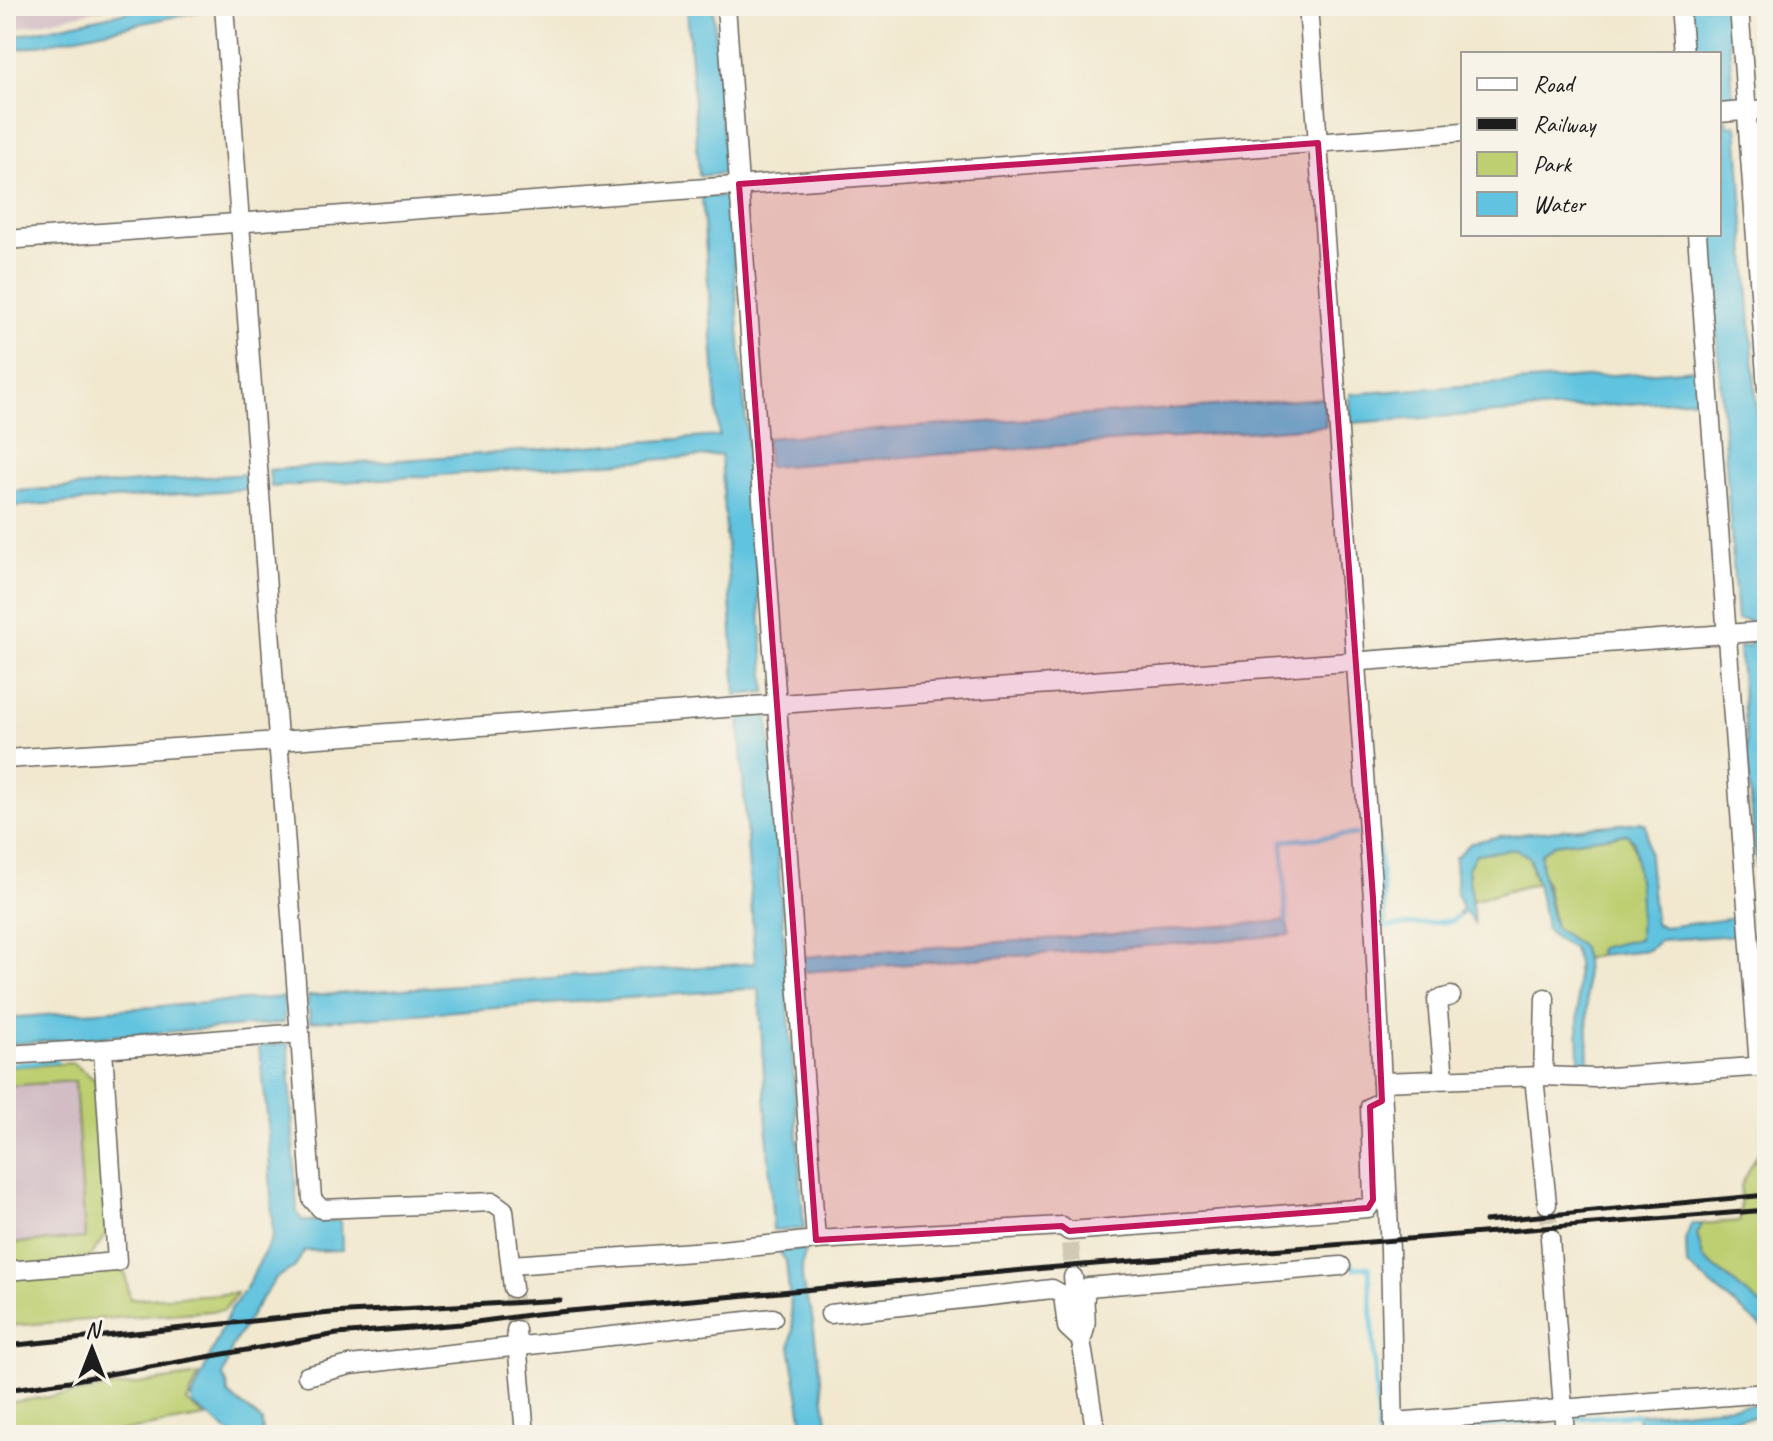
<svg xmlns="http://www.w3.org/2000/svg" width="1773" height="1441" font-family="Caveat,sans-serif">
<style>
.industrial{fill:#d2bdc5}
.green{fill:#becf72;stroke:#6d7647;stroke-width:2}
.water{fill:#61c3df;stroke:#3e707e;stroke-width:2}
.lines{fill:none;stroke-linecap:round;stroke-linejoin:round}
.stream{stroke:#61c3df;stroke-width:5}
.minor-tunnel{stroke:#d1c9b4;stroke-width:18;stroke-dasharray:18 9;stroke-linecap:butt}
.minor-casing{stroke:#67635b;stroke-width:21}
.minor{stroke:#fff;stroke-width:18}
.rail{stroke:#1c1c1c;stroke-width:5}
.marked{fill:#c2185b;fill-opacity:0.2;stroke:#c2185b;stroke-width:6;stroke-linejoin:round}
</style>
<rect width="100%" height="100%" fill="#f7f3e8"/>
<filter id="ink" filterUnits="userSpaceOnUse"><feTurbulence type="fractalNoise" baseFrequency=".0125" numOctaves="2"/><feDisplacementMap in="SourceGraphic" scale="16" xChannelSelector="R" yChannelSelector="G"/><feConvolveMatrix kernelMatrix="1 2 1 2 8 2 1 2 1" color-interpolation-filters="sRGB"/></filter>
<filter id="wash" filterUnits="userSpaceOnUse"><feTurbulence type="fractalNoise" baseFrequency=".006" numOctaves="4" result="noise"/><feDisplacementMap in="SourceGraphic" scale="32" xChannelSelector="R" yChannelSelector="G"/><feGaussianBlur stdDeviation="1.8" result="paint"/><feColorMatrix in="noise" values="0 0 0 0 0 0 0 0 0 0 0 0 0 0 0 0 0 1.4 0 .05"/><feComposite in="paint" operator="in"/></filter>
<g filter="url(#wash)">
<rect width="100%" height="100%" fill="#f1e8cf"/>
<g class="industrial">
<polygon points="6,6 116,6 6,31"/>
<polygon points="75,1081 85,1238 6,1244 6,1086"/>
</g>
<g class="green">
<path d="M1627 834C1640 847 1643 920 1639 939L1599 948 1598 955 1585 959 1581 946 1555 928 1546 882 1540 871 1541 854 1554 844Z"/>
<polygon points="1498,849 1516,849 1529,857 1532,873 1537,883 1472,901 1468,868 1476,854"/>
<polygon points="73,1063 95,1080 106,1235 88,1259 125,1273 130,1299 237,1293 224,1310 6,1326 6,1244 85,1238 75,1081 6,1086 6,1067"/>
<polygon points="1762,1145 1767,1150 1767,1310 1703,1258 1697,1234 1701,1224 1740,1221 1741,1186"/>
<polygon points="199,1375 187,1402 205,1417 98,1435 6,1435 6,1403"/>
</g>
<g class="water">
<polygon points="154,6 214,6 215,8 6,52 6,38"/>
<polygon points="687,6 713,6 726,173 699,176"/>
<polygon points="1691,6 1727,6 1733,101 1723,102 1723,107 1719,107 1719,54 1694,54"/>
<polygon points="1727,119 1728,126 1737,125 1767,555 1767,618 1761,619 1762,645 1767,645 1767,1003 1739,647 1749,646 1748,620 1737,620 1710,234 1719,234 1719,120"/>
<polygon points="729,196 766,692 736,695 721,455 271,487 269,470 719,436 702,197"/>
<polygon points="1697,369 1699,399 1351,423 1350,394"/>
<polygon points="1324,398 1326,426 768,467 766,438"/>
<polygon points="247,474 248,489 6,507 6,492"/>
<polygon points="768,715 804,1229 773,1230 759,988 310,1022 308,996 755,963 739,717"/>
<path d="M1640 822 1646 825 1655 923 1664 927 1737 918 1739 935 1660 940 1648 950 1598 955 1599 948 1639 939 1640 901 1634 841 1627 834 1554 844 1541 854C1540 874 1550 907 1555 928L1581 946 1585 959 1589 1064 1583 1069 1579 1062 1577 963 1573 948 1556 939 1547 930 1537 883 1529 857 1516 849 1476 854 1468 868 1474 923 1466 912 1457 917 1462 908 1457 895 1455 858 1471 843 1500 836Z"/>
<polygon points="1286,921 1290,935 804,972 803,957"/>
<polygon points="284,997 284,1023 6,1044 6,1018"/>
<polygon points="288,1043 297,1212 302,1221 341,1221 342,1250 304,1251 295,1267 276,1278 254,1310 233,1345 223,1376 227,1383 228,1394 262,1421 263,1435 233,1435 193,1405 192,1398 230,1310 245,1290 273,1236 267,1114 259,1046"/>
<polygon points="1691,1224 1701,1224 1697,1234 1703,1258 1767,1310 1767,1331 1687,1265 1686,1238"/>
<path d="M807 1249C798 1266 802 1292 811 1309L829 1435H805L790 1346 793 1329 786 1261 779 1251Z"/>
<polygon points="1767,1403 1767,1416 1653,1425 1654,1435 1639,1435 1637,1415"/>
</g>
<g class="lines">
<g class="stream">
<polyline points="1377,833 1386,927 1452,921 1457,917"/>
<polyline points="1286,921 1283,841 1357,834"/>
<polyline points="284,1010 309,1007"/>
<polyline points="6,1065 56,1061"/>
<polyline points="1349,1261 1354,1268 1369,1267 1379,1435"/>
<polyline points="1573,1418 1637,1415"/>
<polyline points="1410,1433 1554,1419"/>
</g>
</g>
</g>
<g filter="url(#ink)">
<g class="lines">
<g class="minor-tunnel">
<polyline points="1547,1204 1550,1238"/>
<polyline points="1070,1244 1073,1277"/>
<polyline points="513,1288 516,1330"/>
</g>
<defs>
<g id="minor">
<polyline points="224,6 312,1199 321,1209 493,1202 504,1210 513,1288"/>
<polyline points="1308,6 1373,898 1390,1251 1394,1435"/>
<polyline points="1680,6 1684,54"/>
<polyline points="1739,6 1767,389"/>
<polyline points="1719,113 1767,109"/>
<polyline points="1697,234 1759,1067"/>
<polyline points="6,240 1463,132"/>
<polyline points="6,759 279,741 1767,631"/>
<polyline points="6,1055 103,1049"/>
<polyline points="1543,1076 1545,998"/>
<polyline points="1534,1077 1547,1204"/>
<polyline points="1444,1078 1437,1000 1451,996"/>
<polyline points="1382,1082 1543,1076 1595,1078 1767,1066"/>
<polyline points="1550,1238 1565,1435"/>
<polyline points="816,1240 1062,1226 1069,1231 1368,1208 1373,1200 1370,1107 1382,1101"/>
<polyline points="511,1265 721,1250 816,1240 726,6"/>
<polyline points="6,1271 117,1262 103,1049 300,1033"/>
<polyline points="1073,1277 1077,1314 1096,1435"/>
<path d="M830 1314 1052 1289 1063 1295 1067 1327 1081 1340C1092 1316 1079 1306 1088 1287L1341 1266"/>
<polyline points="516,1330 525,1435"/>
<polyline points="307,1376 350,1365 773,1318"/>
<polyline points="1394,1422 1767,1393"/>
</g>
</defs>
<use href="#minor" class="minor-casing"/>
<use href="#minor" class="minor"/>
<g class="rail">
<polyline points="1485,1221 1767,1195"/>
<polyline points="6,1346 331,1313 560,1300"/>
<polyline points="6,1390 70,1381 337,1334 461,1324 536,1314 1046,1268 1767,1210"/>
</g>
</g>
</g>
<path class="marked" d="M1318 143 1373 898 1382 1101 1370 1107 1373 1200 1368 1208 1069 1231 1062 1226 816 1240 739 184Z"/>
<rect width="1773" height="1441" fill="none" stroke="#f7f3e8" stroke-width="32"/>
<rect x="1461" y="52" width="260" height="184" fill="#f7f3e8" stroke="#9f9d96" stroke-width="2"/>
<rect x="1477" y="78" width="40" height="12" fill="#ffffff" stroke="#9f9d96" stroke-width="2"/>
<text x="1533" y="92" font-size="24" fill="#1c1c1c">Road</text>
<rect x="1477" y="118" width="40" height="12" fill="#1c1c1c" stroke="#9f9d96" stroke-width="2"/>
<text x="1533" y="132" font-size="24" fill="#1c1c1c">Railway</text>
<rect x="1477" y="152" width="40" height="24" fill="#becf72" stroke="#9f9d96" stroke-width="2"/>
<text x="1533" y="172" font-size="24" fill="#1c1c1c">Park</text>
<rect x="1477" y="192" width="40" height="24" fill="#61c3df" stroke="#9f9d96" stroke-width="2"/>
<text x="1533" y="212" font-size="24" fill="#1c1c1c">Water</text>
<g transform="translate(92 1349)" stroke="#f7f3e8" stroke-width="6" paint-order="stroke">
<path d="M0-6L14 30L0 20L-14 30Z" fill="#1c1c1c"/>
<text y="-12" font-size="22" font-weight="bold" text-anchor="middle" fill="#1c1c1c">N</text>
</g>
</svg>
